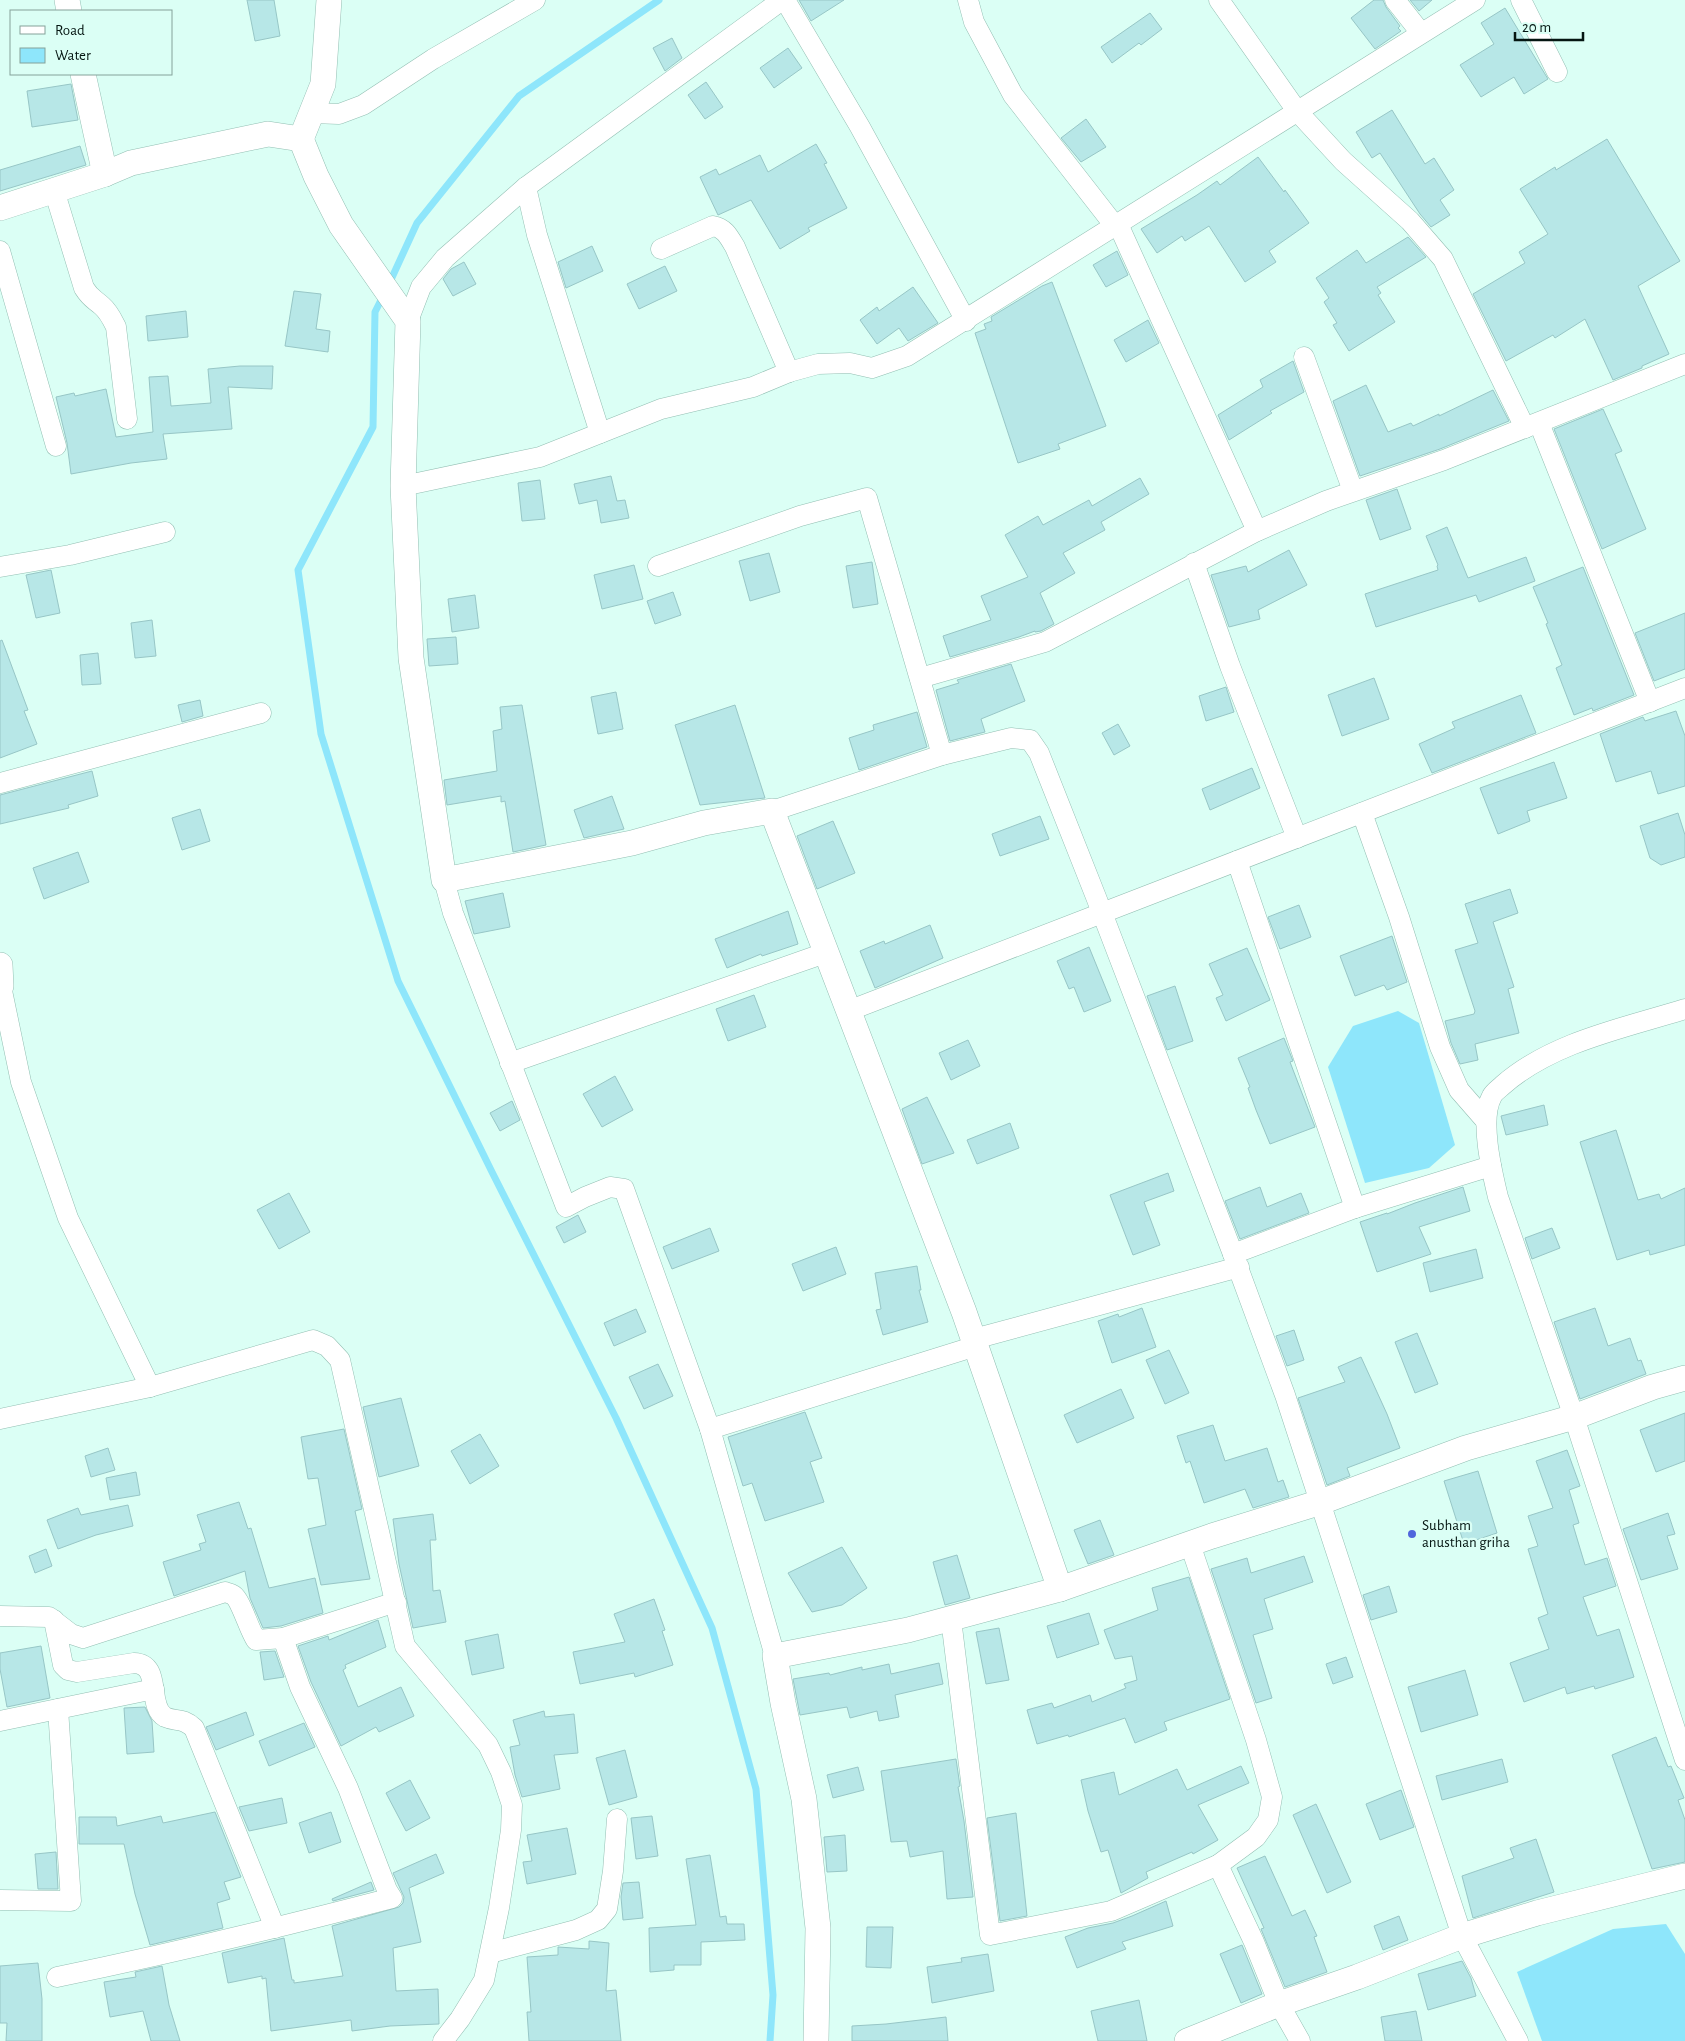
<svg xmlns="http://www.w3.org/2000/svg" width="1685" height="2041" font-family="'Alegreya Sans',sans-serif">
<style>
.water{fill:#8ee6fb}
.lines{fill:none;stroke-linecap:round;stroke-linejoin:round}
.stream{stroke:#8ee6fb;stroke-width:7}
.building{fill:#b7e7e7;stroke:#97c6c6}
.minor-casing{stroke:#93bfb3;stroke-width:21}
.tertiary-casing{stroke:#93bfb3;stroke-width:26}
.minor{stroke:#fff;stroke-width:20}
.tertiary{stroke:#fff;stroke-width:25}
.poi-dot{fill:#5066dc;stroke:#dbfff5;stroke-width:2}
.labels{text-anchor:middle;stroke-width:4.5;stroke-linejoin:round;paint-order:stroke}
.poi-label{font-size:15px;fill:#051612;stroke:#dbfff5;text-anchor:start}
</style>
<rect width="100%" height="100%" fill="#dbfff5"/>
<g class="water">
<polygon points="1398,1011 1419,1023 1455,1145 1429,1168 1365,1183 1328,1067 1353,1026"/>
<polygon points="1666,1924 1685,1954 1685,2041 1542,2041 1517,1972 1613,1929"/>
</g>
<g class="lines">
<g class="stream">
<polyline points="389,284 417,223 519,96 659,0"/>
<polyline points="383,296 375,312 373,427 298,570 321,734 398,981 492,1172 616,1418 712,1628 756,1789 773,1995 770,2041"/>
</g>
</g>
<g class="building">
<polygon points="247,0 274,0 280,36 255,41"/>
<polygon points="799,0 844,0 811,21"/>
<polygon points="1374,0 1383,0 1386,7 1400,26 1398,28 1401,31 1375,49 1351,18"/>
<polygon points="1410,0 1432,0 1419,11"/>
<polygon points="1505,8 1548,79 1524,94 1514,77 1481,97 1460,65 1494,44 1481,23"/>
<polygon points="1150,13 1162,29 1141,45 1139,43 1112,63 1101,47"/>
<polygon points="672,38 682,58 665,71 653,48"/>
<polygon points="788,48 802,68 774,88 760,68"/>
<polygon points="706,82 723,107 705,119 688,95"/>
<polygon points="71,84 78,120 32,127 27,91"/>
<polygon points="1392,110 1425,164 1434,158 1454,190 1440,200 1450,215 1431,227 1420,214 1380,153 1372,158 1356,132"/>
<polygon points="1086,119 1106,147 1081,162 1061,138"/>
<polygon points="1607,139 1680,261 1638,286 1669,354 1642,366 1642,368 1613,380 1585,319 1555,338 1553,335 1506,361 1473,294 1525,263 1519,252 1548,234 1520,189 1555,167 1556,170"/>
<polygon points="816,144 827,163 824,164 847,208 808,228 810,231 780,249 751,200 718,215 700,177 716,169 719,175 760,155 768,172"/>
<polygon points="80,146 86,165 0,191 0,170"/>
<polygon points="1258,157 1284,192 1285,190 1309,223 1269,251 1276,262 1245,282 1209,226 1185,241 1182,236 1157,253 1141,229 1197,195 1217,181 1220,185"/>
<polygon points="1408,237 1426,257 1377,287 1381,293 1378,295 1395,322 1349,351 1333,325 1337,323 1324,302 1329,298 1316,278 1357,250 1366,263"/>
<polygon points="592,246 603,271 566,288 558,262"/>
<polygon points="1117,251 1128,275 1106,287 1093,265"/>
<polygon points="464,262 476,284 453,296 443,279 451,269"/>
<polygon points="665,266 677,291 639,309 627,284"/>
<polygon points="1052,282 1106,426 1058,444 1060,449 1018,463 975,333 986,329 984,324 992,321 991,317 1042,286"/>
<polygon points="913,287 938,323 908,341 899,328 877,344 860,320 877,307 879,311"/>
<polygon points="294,291 321,294 316,329 330,331 328,352 285,346"/>
<polygon points="186,311 188,337 148,341 146,316"/>
<polygon points="1148,320 1159,343 1126,362 1114,340"/>
<polygon points="1293,361 1304,392 1270,411 1272,413 1229,440 1218,415 1263,387 1260,380"/>
<polygon points="240,366 273,366 272,389 228,387 232,429 163,434 167,459 131,463 71,474 67,443 56,397 74,393 75,396 106,389 116,437 153,432 149,377 168,376 171,406 211,403 208,369"/>
<polygon points="1366,385 1388,432 1411,423 1413,426 1439,414 1439,416 1493,390 1509,421 1440,449 1360,476 1333,401"/>
<polygon points="1603,409 1622,451 1615,454 1646,529 1602,549 1554,429"/>
<polygon points="611,476 617,501 625,500 629,518 601,523 597,500 579,504 574,484"/>
<polygon points="1140,478 1149,494 1101,522 1105,530 1063,553 1075,573 1040,593 1054,624 1041,631 1035,632 1035,631 1019,637 950,657 943,636 991,620 981,596 1028,577 1005,535 1038,516 1043,525 1089,500 1092,506"/>
<polygon points="540,480 545,519 522,521 518,483"/>
<polygon points="1397,489 1411,529 1380,540 1366,500"/>
<polygon points="1447,527 1468,578 1526,557 1535,581 1479,602 1476,595 1376,627 1365,594 1438,570 1437,566 1438,565 1426,536"/>
<polygon points="1289,550 1307,585 1258,610 1260,619 1229,627 1211,575 1246,566 1248,572"/>
<polygon points="769,553 780,592 750,601 739,561"/>
<polygon points="872,562 878,604 853,608 846,566"/>
<polygon points="634,565 643,599 602,609 594,575"/>
<polygon points="1583,567 1634,695 1593,711 1592,708 1574,715 1556,668 1562,665 1546,624 1548,623 1533,587"/>
<polygon points="51,570 60,613 36,618 26,575"/>
<polygon points="673,592 681,615 655,624 647,601"/>
<polygon points="475,595 479,628 452,632 448,599"/>
<polygon points="1685,613 1685,669 1654,681 1635,633"/>
<polygon points="152,620 156,656 135,658 131,623"/>
<polygon points="456,637 458,664 429,666 427,639"/>
<polygon points="2,640 28,710 24,711 37,744 0,758 0,641"/>
<polygon points="98,653 101,684 82,685 80,655"/>
<polygon points="1011,664 1025,701 981,719 985,732 950,741 936,690 959,683 957,680"/>
<polygon points="1374,678 1389,719 1342,736 1328,695"/>
<polygon points="1226,687 1234,712 1206,721 1199,696"/>
<polygon points="616,692 623,729 598,734 591,697"/>
<polygon points="1521,695 1536,733 1432,773 1419,744 1455,728 1452,722"/>
<polygon points="200,700 203,716 182,722 178,705"/>
<polygon points="522,705 546,845 513,852 505,801 501,802 501,796 447,805 444,780 497,771 493,731 502,729 500,707"/>
<polygon points="735,705 765,798 700,805 675,725"/>
<polygon points="1676,711 1685,736 1685,786 1658,794 1651,771 1616,782 1600,734 1643,717 1645,721"/>
<polygon points="917,712 927,747 859,770 849,738 874,730 873,725"/>
<polygon points="1118,724 1130,746 1114,755 1102,733"/>
<polygon points="1554,762 1567,798 1527,811 1530,821 1498,834 1480,788"/>
<polygon points="1252,768 1260,788 1210,810 1202,789"/>
<polygon points="92,771 98,796 68,805 69,808 0,824 0,795"/>
<polygon points="612,796 624,829 584,838 574,810"/>
<polygon points="200,809 210,841 182,850 172,818"/>
<polygon points="1678,813 1685,835 1685,857 1661,865 1650,858 1640,826"/>
<polygon points="1040,816 1049,839 1000,856 992,834"/>
<polygon points="833,821 855,873 817,889 797,836"/>
<polygon points="78,852 89,882 44,899 33,868"/>
<polygon points="1510,889 1518,913 1493,922 1514,987 1508,989 1519,1033 1475,1044 1478,1060 1460,1064 1451,1043 1445,1021 1474,1014 1475,1011 1455,950 1478,943 1465,904"/>
<polygon points="503,893 510,927 474,934 465,901"/>
<polygon points="1299,905 1311,937 1280,949 1268,917"/>
<polygon points="788,911 798,944 762,956 761,954 727,968 715,939"/>
<polygon points="930,925 943,958 875,988 860,951 884,941 885,944"/>
<polygon points="1392,936 1407,982 1387,990 1384,985 1355,996 1340,956"/>
<polygon points="1089,947 1111,1001 1084,1012 1074,987 1069,989 1057,961"/>
<polygon points="1247,948 1270,1000 1226,1021 1216,998 1223,995 1209,964"/>
<polygon points="1175,986 1193,1041 1167,1050 1147,996"/>
<polygon points="754,995 766,1027 728,1041 716,1009"/>
<polygon points="1284,1038 1293,1061 1290,1062 1315,1127 1270,1144 1256,1110 1248,1088 1250,1087 1238,1058"/>
<polygon points="968,1040 980,1066 951,1080 939,1053"/>
<polygon points="615,1076 633,1110 602,1127 583,1094"/>
<polygon points="927,1097 954,1153 922,1164 902,1109"/>
<polygon points="512,1101 520,1120 500,1131 490,1113"/>
<polygon points="1544,1105 1548,1125 1506,1135 1501,1116"/>
<polygon points="1010,1123 1019,1148 977,1164 967,1140"/>
<polygon points="1616,1130 1638,1200 1659,1194 1661,1199 1685,1188 1685,1245 1650,1255 1649,1250 1617,1260 1580,1142"/>
<polygon points="1168,1173 1174,1191 1144,1202 1160,1245 1133,1255 1110,1195"/>
<polygon points="1260,1187 1267,1207 1301,1193 1309,1213 1240,1239 1225,1201"/>
<polygon points="1463,1187 1470,1211 1419,1227 1431,1254 1377,1272 1360,1222 1387,1213 1387,1214 1415,1203"/>
<polygon points="289,1193 310,1232 279,1249 257,1210"/>
<polygon points="578,1215 586,1232 564,1243 556,1227"/>
<polygon points="710,1228 719,1251 672,1269 663,1247"/>
<polygon points="1552,1228 1560,1248 1532,1259 1525,1238"/>
<polygon points="836,1247 846,1274 803,1291 792,1264"/>
<polygon points="1476,1249 1483,1278 1430,1292 1423,1263"/>
<polygon points="917,1266 921,1290 919,1290 928,1322 883,1335 876,1310 881,1309 875,1273"/>
<polygon points="1142,1308 1156,1347 1112,1363 1098,1321 1118,1314 1119,1317"/>
<polygon points="1595,1308 1608,1346 1630,1338 1638,1361 1641,1360 1646,1374 1580,1399 1554,1322"/>
<polygon points="636,1309 646,1332 614,1346 604,1323"/>
<polygon points="1294,1330 1304,1360 1287,1366 1276,1336"/>
<polygon points="1417,1333 1438,1384 1415,1393 1395,1342"/>
<polygon points="1169,1350 1189,1393 1165,1404 1146,1360"/>
<polygon points="1361,1357 1387,1414 1400,1448 1347,1468 1350,1476 1327,1485 1298,1398 1345,1382 1338,1367"/>
<polygon points="658,1364 673,1396 644,1409 629,1377"/>
<polygon points="1121,1389 1134,1418 1077,1443 1064,1415"/>
<polygon points="401,1398 419,1466 379,1477 363,1407"/>
<polygon points="805,1412 822,1458 810,1462 824,1502 765,1521 752,1483 743,1486 728,1437"/>
<polygon points="1685,1413 1685,1461 1656,1472 1640,1430"/>
<polygon points="1213,1425 1225,1461 1267,1448 1278,1482 1283,1480 1289,1497 1253,1508 1245,1489 1204,1503 1190,1461 1186,1463 1177,1436"/>
<polygon points="344,1429 362,1509 355,1511 370,1579 321,1585 308,1529 326,1525 318,1478 308,1479 301,1437"/>
<polygon points="480,1434 499,1466 470,1484 451,1451"/>
<polygon points="108,1448 115,1470 91,1477 85,1456"/>
<polygon points="1567,1450 1580,1486 1569,1490 1579,1523 1573,1525 1585,1565 1607,1558 1616,1586 1583,1597 1597,1636 1619,1629 1634,1677 1595,1689 1594,1686 1567,1694 1565,1687 1524,1702 1510,1663 1549,1649 1538,1618 1548,1614 1528,1549 1538,1546 1528,1516 1553,1508 1536,1461"/>
<polygon points="1478,1471 1497,1533 1464,1544 1444,1481"/>
<polygon points="136,1472 140,1495 110,1500 106,1478"/>
<polygon points="239,1502 248,1529 251,1528 269,1588 315,1578 323,1613 281,1626 263,1628 250,1598 245,1571 174,1596 163,1562 201,1550 199,1544 206,1542 197,1515"/>
<polygon points="128,1505 133,1526 96,1535 58,1549 47,1520 78,1508 81,1515"/>
<polygon points="1668,1513 1675,1534 1667,1536 1678,1569 1641,1580 1623,1529"/>
<polygon points="433,1514 436,1540 430,1540 433,1591 440,1590 446,1622 413,1628 399,1564 393,1519"/>
<polygon points="1100,1520 1114,1555 1088,1564 1074,1530"/>
<polygon points="842,1547 867,1588 842,1605 812,1612 788,1573"/>
<polygon points="46,1549 52,1566 35,1573 29,1556"/>
<polygon points="957,1555 970,1598 945,1605 933,1562"/>
<polygon points="1304,1556 1313,1582 1264,1599 1273,1629 1253,1635 1272,1698 1256,1703 1211,1569 1247,1558 1251,1573"/>
<polygon points="1189,1577 1230,1699 1164,1722 1167,1730 1135,1743 1125,1718 1069,1737 1068,1735 1037,1744 1027,1710 1052,1703 1054,1708 1090,1695 1092,1702 1126,1688 1124,1684 1137,1680 1132,1656 1115,1659 1104,1630 1158,1610 1152,1588"/>
<polygon points="1389,1586 1397,1612 1371,1620 1363,1595"/>
<polygon points="654,1599 665,1630 662,1631 673,1665 635,1677 634,1673 580,1684 573,1652 625,1642 614,1614"/>
<polygon points="1089,1613 1099,1644 1057,1658 1047,1626"/>
<polygon points="378,1620 386,1647 345,1665 346,1668 343,1670 358,1707 401,1687 414,1716 379,1732 376,1727 341,1746 311,1682 298,1646 328,1636 329,1640"/>
<polygon points="999,1628 1009,1680 986,1684 976,1632"/>
<polygon points="498,1634 504,1668 472,1675 465,1641"/>
<polygon points="41,1646 50,1698 7,1707 0,1669 0,1653"/>
<polygon points="275,1651 284,1677 264,1680 260,1652"/>
<polygon points="1346,1657 1353,1677 1333,1684 1326,1664"/>
<polygon points="939,1663 943,1684 895,1695 899,1717 879,1721 877,1711 850,1718 847,1707 800,1715 793,1679 829,1673 830,1675 862,1667 862,1670 889,1664 891,1674"/>
<polygon points="1465,1670 1478,1715 1421,1732 1408,1687"/>
<polygon points="145,1707 152,1721 154,1752 127,1754 124,1708"/>
<polygon points="544,1711 545,1717 574,1714 578,1753 554,1755 560,1789 522,1797 515,1775 510,1747 520,1745 513,1720"/>
<polygon points="246,1712 254,1735 216,1750 206,1727"/>
<polygon points="304,1723 315,1747 269,1766 259,1741"/>
<polygon points="1656,1737 1668,1767 1671,1766 1684,1798 1678,1800 1685,1820 1685,1862 1652,1869 1612,1755"/>
<polygon points="625,1750 637,1797 609,1805 596,1758"/>
<polygon points="956,1759 960,1786 958,1787 964,1821 973,1897 947,1899 943,1851 910,1857 907,1841 891,1842 881,1771"/>
<polygon points="1502,1759 1508,1782 1442,1800 1436,1776"/>
<polygon points="1241,1766 1249,1783 1198,1805 1218,1840 1193,1854 1192,1852 1146,1872 1148,1878 1121,1893 1108,1850 1101,1852 1088,1811 1081,1780 1114,1772 1119,1795 1177,1769 1187,1790"/>
<polygon points="858,1767 864,1790 833,1798 827,1775"/>
<polygon points="410,1780 430,1818 406,1831 386,1793"/>
<polygon points="1401,1790 1414,1827 1380,1840 1366,1804"/>
<polygon points="282,1798 287,1823 249,1831 239,1807"/>
<polygon points="1316,1804 1351,1882 1327,1893 1293,1815"/>
<polygon points="215,1812 241,1877 224,1882 230,1899 217,1903 223,1928 150,1945 135,1894 124,1844 79,1844 79,1817 116,1817 117,1826 161,1816 163,1823"/>
<polygon points="331,1812 341,1842 309,1853 299,1823"/>
<polygon points="1016,1813 1027,1916 1000,1921 987,1818"/>
<polygon points="652,1816 658,1856 636,1859 631,1818"/>
<polygon points="567,1828 576,1874 527,1884 523,1862 532,1861 527,1835"/>
<polygon points="845,1835 847,1871 827,1872 824,1837"/>
<polygon points="1536,1839 1554,1892 1473,1918 1462,1876 1514,1858 1510,1848"/>
<polygon points="56,1852 58,1889 38,1889 35,1854"/>
<polygon points="436,1854 444,1873 409,1888 421,1942 393,1948 396,1991 438,1989 439,2024 390,2026 352,2031 351,2020 271,2031 266,1978 262,1979 262,1976 228,1983 222,1953 284,1938 292,1980 294,1980 294,1983 343,1976 332,1926 399,1907 403,1903 404,1897 393,1873"/>
<polygon points="710,1855 720,1917 726,1916 727,1924 744,1924 745,1940 701,1942 701,1965 674,1965 674,1970 650,1972 649,1928 696,1925 686,1859"/>
<polygon points="1265,1856 1292,1916 1305,1910 1317,1936 1314,1937 1327,1972 1285,1987 1261,1929 1264,1928 1237,1868"/>
<polygon points="371,1882 374,1890 333,1901 332,1899"/>
<polygon points="639,1882 643,1918 623,1920 621,1897 623,1883"/>
<polygon points="1166,1901 1173,1926 1122,1942 1126,1949 1077,1968 1065,1937 1088,1928 1113,1923 1132,1916"/>
<polygon points="1399,1916 1408,1940 1383,1950 1374,1926"/>
<polygon points="867,1927 893,1927 891,1968 866,1967"/>
<polygon points="589,1941 609,1943 606,1991 616,1990 621,2041 529,2041 527,2012 531,2012 527,1957 558,1955 558,1947 589,1949"/>
<polygon points="1242,1945 1262,1994 1241,2003 1220,1954"/>
<polygon points="988,1954 994,1991 932,2003 927,1967 962,1962 961,1958"/>
<polygon points="1462,1961 1471,1978 1476,1996 1428,2010 1418,1974"/>
<polygon points="38,1963 42,1999 42,2041 6,2041 7,2023 0,2023 0,1966"/>
<polygon points="162,1966 169,2005 180,2041 151,2041 143,2011 110,2017 104,1982 136,1977 135,1972"/>
<polygon points="1139,2000 1147,2041 1098,2041 1091,2011"/>
<polygon points="1416,2011 1422,2041 1385,2041 1381,2017"/>
<polygon points="946,2017 948,2041 852,2041 852,2026 886,2024"/>
</g>
<g class="lines">
<defs>
<g id="minor">
<polyline points="785,0 860,127 966,321"/>
<polyline points="968,0 974,22 1013,95 1115,226"/>
<polyline points="1219,0 1297,111 1343,161 1410,221 1443,259 1525,428"/>
<polyline points="1395,0 1421,33"/>
<polyline points="1521,0 1557,72"/>
<polyline points="312,113 339,114 363,105 433,59 535,0"/>
<polyline points="526,187 537,235 600,433"/>
<path d="M54 190 84 288C91 299 93 298 102 306 109 312 112 319 116 327L127 419"/>
<polyline points="1118,224 1257,531"/>
<path d="M661 249 713 226C725 228 729 237 735 247L789 372"/>
<polyline points="0,251 56,446"/>
<polyline points="408,321 421,287 445,258 526,187 782,0"/>
<polyline points="1304,357 1353,491"/>
<polyline points="1539,423 1650,702"/>
<polyline points="403,486 540,457 661,409 753,387 789,372 818,364 850,363 872,368 907,356 1475,0"/>
<polyline points="1194,563 1230,666 1297,838"/>
<polyline points="658,566 800,516 867,498 942,755"/>
<polyline points="0,567 70,555 165,532"/>
<polyline points="920,678 1045,642 1257,531 1326,501 1444,460 1685,364"/>
<polyline points="0,783 261,713"/>
<polyline points="772,811 942,755 1011,738 1030,740 1039,753 1096,897 1233,1254 1285,1395 1462,1936 1518,2041"/>
<polyline points="1362,813 1399,917 1440,1047 1459,1090 1486,1121"/>
<polyline points="1237,861 1355,1208"/>
<polyline points="444,880 453,913 566,1207 585,1197 610,1187 624,1189 710,1429 775,1656"/>
<polyline points="1,986 21,1082 68,1218 150,1387"/>
<path d="M1685 1009C1624 1028 1552 1042 1503 1085 1500 1088 1494 1092 1492 1096 1479 1119 1492 1172 1498 1197L1574 1417 1685 1760"/>
<polyline points="848,1011 1685,688"/>
<polyline points="510,1063 825,953"/>
<polyline points="1233,1254 1355,1208 1491,1166"/>
<polyline points="974,1339 1239,1267"/>
<polyline points="0,1419 150,1387 313,1340 327,1346 340,1360 405,1646 488,1745 501,1772 512,1805 511,1830 499,1908 484,1980 460,2019 443,2041"/>
<polyline points="710,1429 976,1346"/>
<polyline points="1190,1544 1256,1740 1272,1797 1268,1820 1256,1837 1218,1865"/>
<path d="M0 1616 49 1617 71 1634 83 1638 225 1592C227 1593 230 1593 233 1595 241 1600 249 1630 256 1640L283 1638 396 1602"/>
<polyline points="951,1619 990,1935 1111,1911 1218,1865 1254,1942 1279,2004 1300,2041"/>
<path d="M54 1620 63 1665 68 1670 77 1672 134 1663C163 1664 146 1706 165 1717 176 1722 182 1717 194 1728L275 1928"/>
<polyline points="0,1721 154,1689"/>
<polyline points="0,1900 71,1901 58,1709"/>
<polyline points="490,1953 576,1930 598,1920 607,1909 613,1871 617,1819"/>
<path d="M57 1977C169 1954 281 1927 392 1898L387 1890 348 1788 300 1687 283 1638"/>
</g>
<g id="tertiary">
<polyline points="67,0 69,11"/>
<polyline points="83,74 105,174"/>
<polyline points="301,139 323,84 329,0"/>
<polyline points="0,208 105,174 131,163 268,134 301,139 316,176 341,225 408,321 403,486 411,658 444,880 632,843 704,823 772,811 964,1312 1060,1589"/>
<polyline points="0,965 1,986 0,988"/>
<polyline points="816,2041 818,1928 804,1799 783,1703 775,1656 908,1630 1060,1589 1212,1536 1321,1502 1466,1448 1574,1417 1653,1387 1685,1378"/>
<polyline points="1187,2041 1279,2004 1357,1977 1462,1936 1537,1913 1685,1876"/>
</g>
</defs>
<use href="#minor" class="minor-casing"/>
<use href="#tertiary" class="tertiary-casing"/>
<use href="#minor" class="minor"/>
<use href="#tertiary" class="tertiary"/>
</g>
<circle class="poi-dot" cx="1412" cy="1534" r="5"/>
<g class="labels">
<g class="poi-label">
<text x="1422" y="1530">Subham<tspan x="1422" dy="17">anusthan griha</tspan></text>
</g>
</g>
<rect x="10" y="10" width="162" height="65" fill="#dbfff5" stroke="#85a29a"/>
<rect x="20" y="26" width="25" height="8" fill="#ffffff" stroke="#85a29a"/>
<text x="55" y="35" font-size="15" fill="#051612">Road</text>
<rect x="20" y="48" width="25" height="15" fill="#8ee6fb" stroke="#85a29a"/>
<text x="55" y="60" font-size="15" fill="#051612">Water</text>
<path d="M1515 32v8h68v-8" fill="none" stroke="#051612" stroke-width="2.5"/>
<text x="1522" y="32" font-size="15" fill="#051612" stroke="#dbfff5" stroke-width="4" paint-order="stroke">20 m</text>
</svg>
